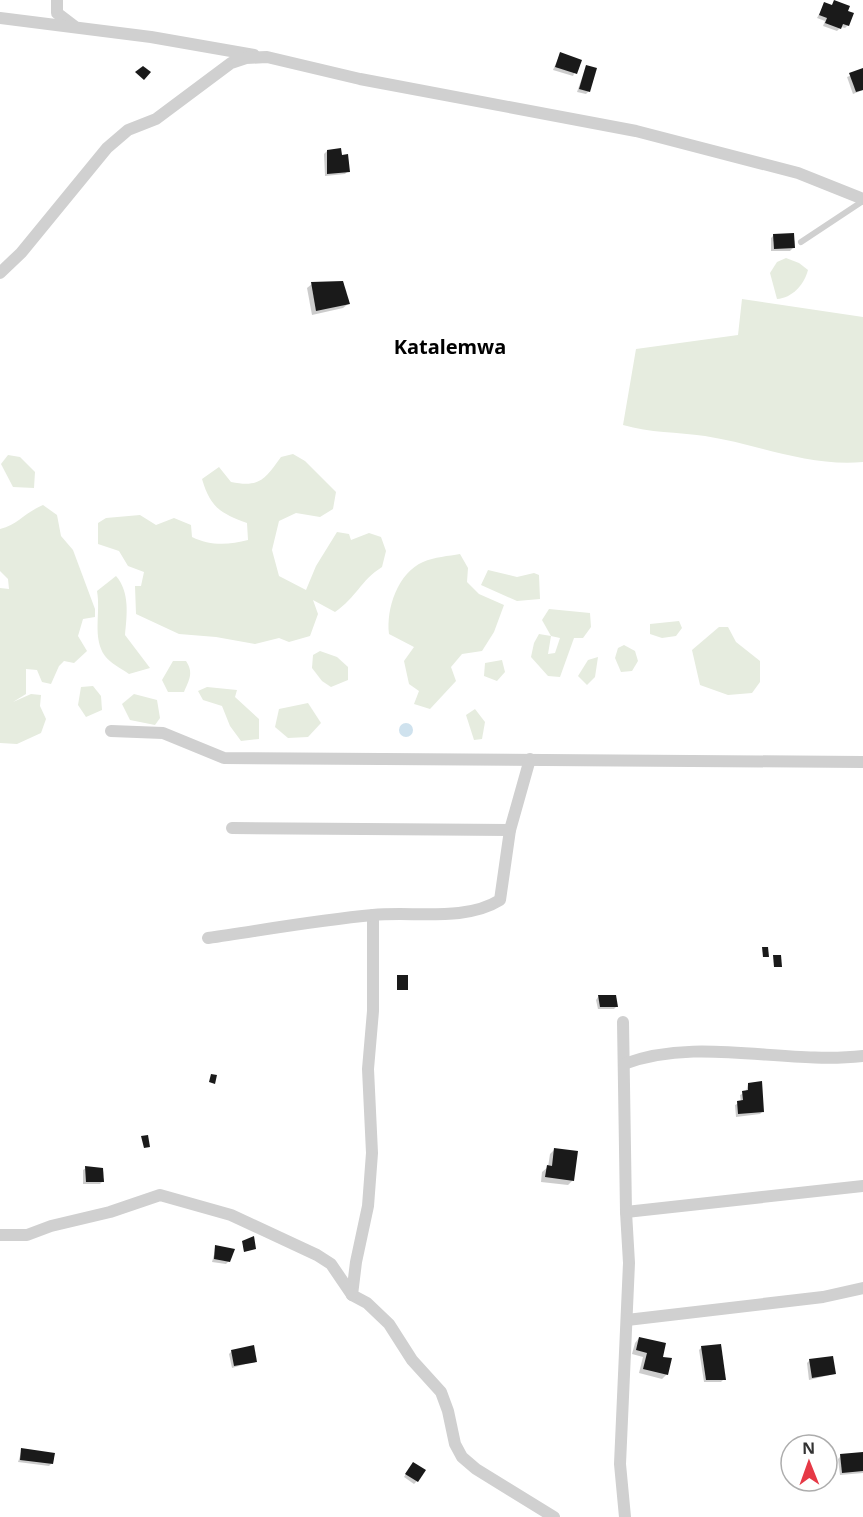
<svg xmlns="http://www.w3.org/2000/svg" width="863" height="1517" font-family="'Noto Sans',sans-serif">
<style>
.green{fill:#e6ecdf;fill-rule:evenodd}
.water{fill:#cfe2ee}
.shadow{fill:#0003}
.building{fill:#1a1a1a}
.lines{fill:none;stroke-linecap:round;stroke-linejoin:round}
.lane{stroke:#d0d0d0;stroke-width:6}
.street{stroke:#d0d0d0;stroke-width:12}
.labels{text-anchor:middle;stroke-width:6;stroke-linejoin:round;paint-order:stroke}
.quarter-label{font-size:20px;font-weight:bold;fill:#000;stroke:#fff}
</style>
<rect width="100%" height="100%" fill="#fff"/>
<g class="green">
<path d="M786 258 799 263 808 270C804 285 792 298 777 299L770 273 777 262Z"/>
<path d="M742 299 863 317V462C809 467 757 444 705 436 677 432 650 433 623 425L636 349 738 335Z"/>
<path d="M293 454 305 461 336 492 333 509 320 517 296 513 279 521 272 550 279 576 306 590 316 566 337 532 349 534 351 540 369 533 381 537 386 551 382 567C360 581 357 597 335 612L313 600 318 614 310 636 289 642 279 638 255 644 216 637 179 634 136 614 135 586H141L144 572 128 566 119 551 98 544V523L106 518 140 515 156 525 174 518 191 525 192 537C210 546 229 545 248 540L247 523C219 513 210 506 202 479L219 467 231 482C260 488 265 479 281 457Z"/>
<polygon points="8,455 20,457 35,472 34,488 13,487 1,464"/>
<path d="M43 505 57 515 61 536 73 550 95 609V617L83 619 78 636 87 651 74 663 64 661 59 666 51 684 42 682 37 670 26 669V694L13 702 31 694 41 695 40 706 46 719 41 733 17 744 0 743V588L9 589 8 579 0 571V529C19 524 24 513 43 505Z"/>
<path d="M460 554 468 568 467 582 479 594 504 605 494 632 482 651 462 654 451 667 456 681 430 709 414 704 419 691 409 684 404 661 414 647 389 634C386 608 398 573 423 562 434 557 449 556 460 554Z"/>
<polygon points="488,570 517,577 534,573 539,575 540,599 517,601 481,585"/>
<path d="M116 576C130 592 127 615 125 635L150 668 129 674C122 669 110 663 105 656 92 637 101 614 97 591Z"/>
<path d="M549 609 590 613 591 627 583 638H574L560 677 548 676 531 657 534 643 539 634 551 636 542 620ZM551 636 560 638 555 653 548 654Z"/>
<polygon points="679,621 682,628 676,636 662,638 650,634 650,624"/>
<polygon points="719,627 728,627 736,642 760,661 760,682 752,693 728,695 700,685 692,650"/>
<polygon points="624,645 635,651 638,661 632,671 621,672 615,658 618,648"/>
<polygon points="320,651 337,657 348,667 348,680 331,687 322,681 312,668 313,655"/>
<polygon points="598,657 595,677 587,685 578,676 588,660"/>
<polygon points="502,660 505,672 497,681 484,676 485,663"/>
<path d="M173 661H186C194 673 189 680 184 692H168L162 680Z"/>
<polygon points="93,686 101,696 102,710 86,717 78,705 81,687"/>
<polygon points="207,687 237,690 235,697 259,719 259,739 241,741 230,726 222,706 203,700 198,691"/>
<polygon points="134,694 157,700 160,718 155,725 130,720 122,704"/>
<polygon points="308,703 321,723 308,737 288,738 275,727 279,709"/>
<polygon points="475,709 485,722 482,739 474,740 466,715"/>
</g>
<circle class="water" cx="406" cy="730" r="7"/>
<g class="shadow">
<polygon points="834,2 848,25 845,28 841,27 837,31 823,26 825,21 817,18 825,3 831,6"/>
<polygon points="560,54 580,61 573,76 553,70"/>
<polygon points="586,66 589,91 586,94 577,92"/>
<polygon points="863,71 863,90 853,94 847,77"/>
<polygon points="327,151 348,171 345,174 325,176 324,154"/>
<polygon points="774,235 793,248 790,251 771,251 771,238"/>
<polygon points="312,284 348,304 343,308 312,315 307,288"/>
<polygon points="598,997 617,1006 614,1009 598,1009 596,1000"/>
<polygon points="748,1084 763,1111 760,1114 736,1117 735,1105 741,1102 740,1095 746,1092"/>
<polygon points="555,1149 573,1180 568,1185 541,1182 542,1172 548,1167 550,1154"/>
<polygon points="86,1168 103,1181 100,1184 83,1184 83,1170"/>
<polygon points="216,1247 229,1261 226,1264 212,1262"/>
<polygon points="639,1338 661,1358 667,1374 662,1379 639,1373 643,1357 632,1354 635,1343"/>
<polygon points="702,1347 724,1379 721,1382 704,1382 699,1350"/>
<polygon points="232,1351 256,1361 232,1368 229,1354"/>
<polygon points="810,1360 834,1374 809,1380 807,1363"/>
<polygon points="22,1450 52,1463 49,1466 18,1462"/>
<polygon points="863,1453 863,1473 840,1475 838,1459 841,1456"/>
<polygon points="410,1467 417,1481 414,1484 404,1477"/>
</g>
<g class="building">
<polygon points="834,0 850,6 848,11 854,13 849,26 843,24 841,29 825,23 827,18 819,15 824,2 832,5"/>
<polygon points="560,52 582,60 577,74 555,67"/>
<polygon points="586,65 597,68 590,92 579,89"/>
<polygon points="143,66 151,72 144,80 135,72"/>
<polygon points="863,68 863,90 856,92 849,73"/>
<polygon points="341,148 342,155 348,154 350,172 327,174 327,150"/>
<polygon points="794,233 795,248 774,249 773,234"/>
<polygon points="343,281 350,304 316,311 311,282"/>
<polygon points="762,947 768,947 769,957 763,957"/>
<polygon points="773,955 781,955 782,967 774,967"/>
<rect x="397" y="975" width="11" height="15"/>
<polygon points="598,995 616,995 618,1007 600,1007"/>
<polygon points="211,1074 217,1075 215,1084 209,1082"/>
<polygon points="762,1081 764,1112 738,1114 737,1101 743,1100 742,1091 748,1090 748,1083"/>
<polygon points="148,1135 150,1147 144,1148 141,1136"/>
<polygon points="554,1148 578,1151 574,1181 545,1177 547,1165 552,1166"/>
<polygon points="85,1166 103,1168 104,1182 86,1182"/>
<polygon points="254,1236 256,1249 244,1252 242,1241"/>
<polygon points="215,1245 235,1249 230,1262 214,1259"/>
<polygon points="639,1337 666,1343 663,1357 672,1358 668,1375 643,1369 647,1353 636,1350"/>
<polygon points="721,1344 726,1380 706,1380 701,1346"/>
<polygon points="254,1345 257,1362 234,1366 231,1350"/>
<polygon points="833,1356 836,1374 812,1378 809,1359"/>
<polygon points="21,1448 55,1453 53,1464 20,1460"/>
<polygon points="863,1452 863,1471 842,1473 840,1454"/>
<polygon points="413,1462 426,1470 418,1482 405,1474"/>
</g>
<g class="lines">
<polyline class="lane" points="801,242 863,201"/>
<g class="street">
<polyline points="57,0 57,13 74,26"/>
<polyline points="0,18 151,37 254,55"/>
<polyline points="0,273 21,253 107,148 128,130 156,119 231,63 246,58 267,57 360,79 636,131 798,173 863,199"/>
<polyline points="111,731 163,733 224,758 863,762"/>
<polyline points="232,828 510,830"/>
<polyline points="373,915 373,1011 368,1069 372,1153 368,1206 356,1262 352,1295 367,1303 389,1324 412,1360 441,1392 448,1411 455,1444 462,1457 476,1469 554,1517"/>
<path d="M208 938C263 930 318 920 373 915 413 911 465 922 500 900L510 830 530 759"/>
<polyline points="623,1022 626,1212 629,1263 620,1464 625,1517"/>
<path d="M624 1064C698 1036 784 1065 863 1056"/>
<polyline points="626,1212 863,1186"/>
<polyline points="0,1235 27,1235 51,1226 110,1212 160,1195 231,1215 317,1255 331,1264 352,1295"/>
<polyline points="627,1320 823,1297 863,1288"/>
</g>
</g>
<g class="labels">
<g class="quarter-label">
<text x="450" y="354">Katalemwa</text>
</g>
</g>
<g transform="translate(809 1463) rotate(359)"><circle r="28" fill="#ffffff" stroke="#adadad" stroke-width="1.5"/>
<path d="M0-4.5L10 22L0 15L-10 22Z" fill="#e63946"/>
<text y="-9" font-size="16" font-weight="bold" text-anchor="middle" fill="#333333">N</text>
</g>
</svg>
